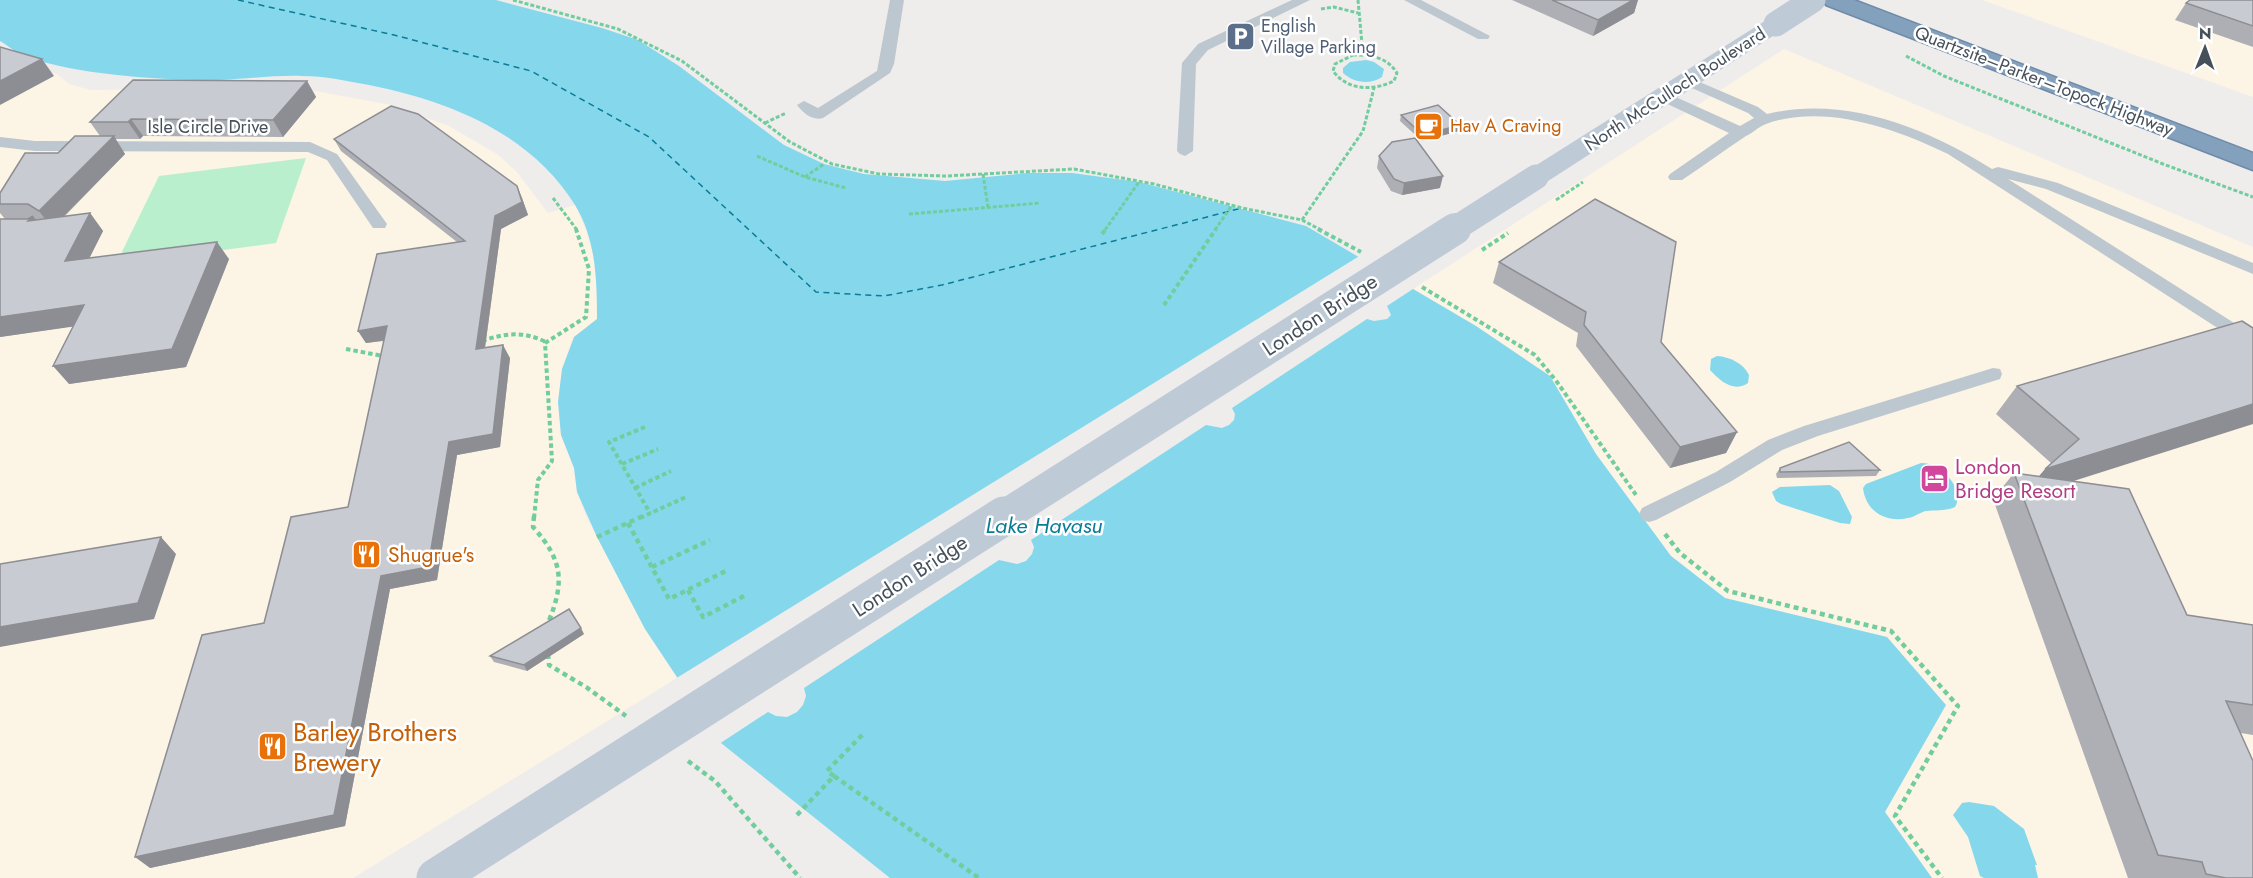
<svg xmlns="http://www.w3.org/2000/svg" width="2253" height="878" font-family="Jost,sans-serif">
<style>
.commercial{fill:#fcf4e4}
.green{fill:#b9efcd}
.water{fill:#85d8ec}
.pier{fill:#efecec}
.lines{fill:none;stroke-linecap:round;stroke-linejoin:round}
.ferry{stroke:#0b7c98;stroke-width:1.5;stroke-dasharray:6 4.5;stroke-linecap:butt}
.highway-casing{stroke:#6e8ba8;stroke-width:3}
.path-far2{stroke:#71cd9e;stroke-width:3;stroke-dasharray:4 2;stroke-linecap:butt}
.path-far1{stroke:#71cd9e;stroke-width:4;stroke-dasharray:4.5 3;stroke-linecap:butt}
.path{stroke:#71cd9e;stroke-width:4.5;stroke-dasharray:5 4;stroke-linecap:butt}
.lane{fill:#bdc7cf;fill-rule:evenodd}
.secondary{fill:#becad6;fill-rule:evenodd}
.highway{fill:#83a0bd;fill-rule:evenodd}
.secondary-bridge-far2{stroke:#becad6;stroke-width:25}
.secondary-bridge-far1{stroke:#becad6;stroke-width:32}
.secondary-bridge{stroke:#becad6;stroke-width:39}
.wall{fill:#adafb5}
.shaded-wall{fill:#8d8e93}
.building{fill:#c9cbd2;stroke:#8d8e93;stroke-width:1.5}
.labels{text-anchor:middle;stroke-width:5;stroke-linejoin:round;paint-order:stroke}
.far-service-label{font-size:18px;fill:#4e5e75;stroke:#fff;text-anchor:start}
.far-street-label{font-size:18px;fill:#45505a;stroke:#fff}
.far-food-label{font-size:18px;fill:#c56008;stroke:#fff;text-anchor:start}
.street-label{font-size:21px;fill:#45505a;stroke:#fff}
.hotel-label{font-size:21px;fill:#b23c85;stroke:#fff;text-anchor:start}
.food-label{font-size:21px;fill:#c56008;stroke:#fff;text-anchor:start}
.water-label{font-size:22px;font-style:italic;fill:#0b7c98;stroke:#fff}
.near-food-label{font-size:26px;fill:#c56008;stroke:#fff;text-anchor:start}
</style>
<rect width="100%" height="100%" fill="#efecec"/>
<g class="commercial">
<polygon points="1982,0 2253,0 2253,97"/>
<polygon points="1784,49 2253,247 2253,878 1932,878 1885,812 1946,705 1887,637 1725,598 1671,556 1596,454 1550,376 1476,326 1413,289"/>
<polygon points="0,57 57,74 69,84 91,90 294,87 391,105 449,126 497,154 517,172 548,213 575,205 586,230 594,257 597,287 597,319 574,337 562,369 558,402 561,435 574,468 577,492 586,516 645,629 677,678 353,878 0,878"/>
</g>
<polygon class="green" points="306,158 276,243 116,264 159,176"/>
<g class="water">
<path d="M0 0H496L602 28 638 40 679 66 784 145 824 164 864 174 945 181 1027 173H1072L1139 182 1306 226 1476 326 1550 376 1596 454 1671 556 1725 598 1887 637 1946 705 1885 812 1932 878H890L721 743 645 629 597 537 577 492 574 468 561 435 558 402 562 369 574 337 597 319C597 280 596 239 575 205 530 133 449 101 369 85 347 81 325 76 302 76 275 75 247 79 220 80 167 81 77 75 27 57 17 54 9 46 0 41Z"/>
<path d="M1366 60 1374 62 1384 69 1382 77C1370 85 1354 83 1343 73V68L1350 62Z"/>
<path d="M1717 356C1730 357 1743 363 1749 375L1748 383C1734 393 1720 381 1710 370L1711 359Z"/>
<path d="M1921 463C1940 462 1966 489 1955 507 1946 511 1936 510 1926 511 1920 512 1915 517 1908 518 1886 523 1866 512 1863 488L1866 484Z"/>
<polygon points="1830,485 1839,491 1852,517 1850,524 1840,523 1781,504 1776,501 1772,492 1780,487"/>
<polygon points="1969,802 1994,806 2024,829 2037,865 2035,865 2038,878 1984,878 1980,876 1968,837 1953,815 1962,803"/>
</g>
<polygon class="pier" points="1361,255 1416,287 1387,306 1391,315 1387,319 1374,321 1367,319 1232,408 1235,414 1234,420 1229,425 1222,428 1206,425 1031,540 1034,547 1032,554 1026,561 1017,564 999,560 804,688 806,696 803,705 797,712 787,717 776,716 768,712 719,744 675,679"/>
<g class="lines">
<polyline class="ferry" points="238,0 394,35 531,71 649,137 816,292 884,296 942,285 1242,208"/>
<defs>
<polygon id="highway" points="1823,0 1854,0 2253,153 2253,170 1826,5"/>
</defs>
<use href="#highway" class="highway-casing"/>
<g class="path-far2">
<polyline points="513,0 618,29 682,61 790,142 832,164 879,174 946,176 1074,169 1154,184 1242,208 1302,220 1321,230"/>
<polyline points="1358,0 1363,55"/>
<polyline points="1321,9 1334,7 1358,13"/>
<path d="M1353 55C1371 55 1387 57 1397 73L1394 81C1373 91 1348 91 1333 71L1335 64Z"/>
<polyline points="1906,56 1944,76 2163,164 2253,197"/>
<polyline points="765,123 786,113"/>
<polyline points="757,156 805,177 846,188"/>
<polyline points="983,174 988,207"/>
<polyline points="805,177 824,164"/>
<polyline points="553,198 577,230"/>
<polyline points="1556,200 1583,182"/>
<polyline points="909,214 1040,203"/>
<polyline points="1302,220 1363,131 1374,88"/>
<polyline points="1105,230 1139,182"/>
<polyline points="1215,230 1232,205"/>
</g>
<g class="path-far1">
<polyline points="1318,229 1361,252"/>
<polyline points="1102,234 1106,229"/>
<polyline points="1482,250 1508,233"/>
<polyline points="1422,287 1535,355 1557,382 1636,495"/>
<polyline points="1164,305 1216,229"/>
<path d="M482 341C505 333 524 331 546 342"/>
<polyline points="346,349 383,356"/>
<polyline points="645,427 609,442 650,513"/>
<polyline points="622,464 658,449"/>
<polyline points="635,488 671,471"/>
<polyline points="534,518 538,480 552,461 545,343 586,317 589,269 576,229"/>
<polyline points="640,518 686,497"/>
</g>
<g class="path">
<path d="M534 516 533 527C563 560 565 582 548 623"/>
<polyline points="628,523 669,599 728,570"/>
<polyline points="1665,534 1680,553 1728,591 1891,631 1958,706 1895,816 1942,878"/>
<polyline points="597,537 643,516"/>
<polyline points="652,567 710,540"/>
<polyline points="688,590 703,617 744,596"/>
<polyline points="548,654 549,665 586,687 626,716"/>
<polyline points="688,761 715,781 800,878"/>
<polyline points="834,776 827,771 865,732"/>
<polyline points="797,815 834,776 979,878"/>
</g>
<g class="lane">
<path d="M890 0H904L894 64 890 73 823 118C813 121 803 113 797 105L804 101 818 108 877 71Z"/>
<polygon points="1292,0 1310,0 1208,50 1196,64 1193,151 1185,156 1180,154 1177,151 1182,63 1198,44"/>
<polygon points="1404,0 1421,0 1490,36 1488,39 1478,39"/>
<path d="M1688 77 1758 107 1767 114C1845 95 1927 128 1992 169L1998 167 2058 183 2253 263V274L2046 189 2008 179 2253 335V349L2247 347 1948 154C1895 128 1824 103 1766 124 1758 127 1753 133 1746 136 1725 150 1703 166 1682 180H1670L1668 177 1670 174 1729 133 1659 100 1657 97 1659 94H1669L1740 126 1754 118 1748 113 1683 84 1681 81Z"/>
<polygon points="0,137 35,141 310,142 337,154 387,224 385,228 373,228 327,160 308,152 35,151 0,147"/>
<polygon points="1993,368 2000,369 2002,374 2000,379 1818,436 1782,450 1730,482 1656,520 1649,522 1642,520 1639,514 1642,508 1716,472 1768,440 1804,426"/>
</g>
<polygon class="secondary" points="1776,17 1784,19 1787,24 1784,29 1545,183 1536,185 1527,183 1523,177 1527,171 1768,19"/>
<use href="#highway" class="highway"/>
<g class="secondary-bridge-far2">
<polyline points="1776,24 1813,0"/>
<polyline points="1453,230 1536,177"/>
</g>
<polyline class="secondary-bridge-far1" points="1001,518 1455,229"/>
<polyline class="secondary-bridge" points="436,878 1004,516"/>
</g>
<g class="wall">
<polygon points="1512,0 1638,0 1634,13 1593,36"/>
<polygon points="2253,0 2253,47 2175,20 2186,3"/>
<polygon points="307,81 316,97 283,137 143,136 140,139 115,139 125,154 64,217 90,213 103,231 89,258 229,259 186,367 69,384 74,326 0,337 0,219 5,219 0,213 0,193 58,153 100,136 90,122"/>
<polygon points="1401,115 1459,131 1422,141 1400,121"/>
<polygon points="334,139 517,186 522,198 528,215 501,229 485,348 510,358 500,447 457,455 437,580 390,589 345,826 150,868 264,623 348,507 384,341 366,343 358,331 457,242 341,151"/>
<polygon points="1379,156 1440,188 1402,195 1391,191 1377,168"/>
<polygon points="1499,262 1661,342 1737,432 1726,453 1670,468 1576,346 1578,333 1493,283"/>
<polygon points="2242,321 2074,481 2187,615 2253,625 2253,735 2241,733 2253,878 2128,878 1993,499 2014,473 2039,476 2051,463 1996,414 2017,386"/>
<polygon points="1780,468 1880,470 1876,476 1777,478 1776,474"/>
<polygon points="584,634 527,671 494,662 490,656"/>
</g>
<g class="shaded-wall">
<polygon points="1633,0 1638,0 1634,13 1593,36 1598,20"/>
<polygon points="42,59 54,76 0,105 0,81"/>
<polygon points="307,81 316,97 283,137 273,120"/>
<polygon points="131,119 143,136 140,139 128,122"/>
<polygon points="1460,125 1459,131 1422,141 1423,135"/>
<polygon points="114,136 125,154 52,228 39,211"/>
<polygon points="1443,176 1440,188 1402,195 1404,183"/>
<polygon points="517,186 522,198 528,215 501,229 483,362 476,349 495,216"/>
<polygon points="90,213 103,231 79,279 65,261"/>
<polygon points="33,216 47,233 28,221"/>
<polygon points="217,242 229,259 186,367 69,384 53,366"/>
<polygon points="84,305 98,323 0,337 0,317"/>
<polygon points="387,326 394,339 366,343 358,331"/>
<polygon points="503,345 510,358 500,447 457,455 437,580 390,589 345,826 150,868 135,857 381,576 449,442"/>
<polygon points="2253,404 2253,424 2023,497 2023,496 2045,469"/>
<polygon points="1737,432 1726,453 1670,468 1680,447"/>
<polygon points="161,537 176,554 154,619 0,647 0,627"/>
<polygon points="581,628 584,634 527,671 524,665"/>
</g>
<g class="building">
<polygon points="1552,0 1633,0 1598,20"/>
<polygon points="2190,0 2253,0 2253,26 2186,3"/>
<polygon points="0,47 42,59 0,81"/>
<polygon points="133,80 307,81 273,120 131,119 128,122 90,122"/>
<polygon points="1438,105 1460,125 1423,135 1401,115"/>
<polygon points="391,106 418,114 517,186 522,202 495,216 476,349 503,345 493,434 449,442 428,567 381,576 334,815 135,857 202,635 264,623 291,517 348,507 387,326 358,331 377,254 465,241 334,139"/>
<polygon points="75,136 114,136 39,211 28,204 0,204 0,193 25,153 58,153"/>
<polygon points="1415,138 1443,176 1404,183 1394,179 1379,156 1392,142"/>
<polygon points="1595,199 1676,242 1661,342 1737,432 1680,447 1584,325 1586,312 1499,262"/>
<polygon points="90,213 65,261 217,242 172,349 53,366 84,305 0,317 0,219 28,219 33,216 28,221"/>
<polygon points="2242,321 2253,328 2253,404 2045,469 2079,439 2017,386"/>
<polygon points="1849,442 1880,470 1780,472 1780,468"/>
<polygon points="2014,473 2129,489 2187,615 2253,625 2253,705 2226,701 2253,761 2253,878 2226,878 2206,874 2202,862 2158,855"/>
<polygon points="161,537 138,603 0,627 0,564"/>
<polygon points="569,609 581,628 524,665 490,656"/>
</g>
<defs>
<symbol id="parking-square" viewBox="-11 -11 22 22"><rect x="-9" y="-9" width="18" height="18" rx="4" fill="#5c6f8a" stroke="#fff"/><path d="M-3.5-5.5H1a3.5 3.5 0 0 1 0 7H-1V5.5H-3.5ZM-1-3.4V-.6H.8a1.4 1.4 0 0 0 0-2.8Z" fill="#fff"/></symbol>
<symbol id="cafe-square" viewBox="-11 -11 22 22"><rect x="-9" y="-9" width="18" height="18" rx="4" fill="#e8710a" stroke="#fff"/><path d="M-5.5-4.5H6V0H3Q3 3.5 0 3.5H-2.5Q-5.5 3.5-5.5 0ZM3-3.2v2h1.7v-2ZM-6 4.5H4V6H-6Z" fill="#fff"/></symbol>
<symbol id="hotel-square" viewBox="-11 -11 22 22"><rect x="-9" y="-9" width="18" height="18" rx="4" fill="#d1479c" stroke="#fff"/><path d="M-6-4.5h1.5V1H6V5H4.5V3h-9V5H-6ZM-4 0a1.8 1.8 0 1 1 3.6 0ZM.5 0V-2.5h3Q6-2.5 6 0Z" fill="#fff"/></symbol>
<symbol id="restaurant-square" viewBox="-11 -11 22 22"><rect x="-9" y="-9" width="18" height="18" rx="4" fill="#e8710a" stroke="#fff"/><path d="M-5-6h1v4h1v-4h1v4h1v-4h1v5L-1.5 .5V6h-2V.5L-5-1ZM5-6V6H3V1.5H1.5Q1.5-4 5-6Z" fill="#fff"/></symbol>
</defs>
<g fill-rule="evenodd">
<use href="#parking-square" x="1224" y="20" width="33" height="33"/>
<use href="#cafe-square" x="1412" y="110" width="33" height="33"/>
<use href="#hotel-square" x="1918" y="462" width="33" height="33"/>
<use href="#restaurant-square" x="350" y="538" width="33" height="33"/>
<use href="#restaurant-square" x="256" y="730" width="33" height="33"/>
</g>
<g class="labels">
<g class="far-service-label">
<text x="1261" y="32">English<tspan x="1261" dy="21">Village Parking</tspan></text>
</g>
<g class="far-street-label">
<text transform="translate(2044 81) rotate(21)" y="6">Quartzsite–Parker–Topock Highway</text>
<text transform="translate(1675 89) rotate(-33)" y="6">North McCulloch Boulevard</text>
<text x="208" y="133">Isle Circle Drive</text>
</g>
<g class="far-food-label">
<text x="1450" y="132">Hav A Craving</text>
</g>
<g class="street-label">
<text transform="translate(1320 315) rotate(-33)" y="7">London Bridge</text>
<text transform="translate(910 576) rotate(-33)" y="7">London Bridge</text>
</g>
<g class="hotel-label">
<text x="1955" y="474">London<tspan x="1955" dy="24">Bridge Resort</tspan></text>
</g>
<g class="food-label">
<text x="388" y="562">Shugrue's</text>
</g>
<g class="water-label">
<text x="1044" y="533">Lake Havasu</text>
</g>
<g class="near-food-label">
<text x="293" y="741">Barley Brothers<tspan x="293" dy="30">Brewery</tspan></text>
</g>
</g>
<g transform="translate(2205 48) rotate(1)" stroke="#ffffff" stroke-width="4.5" paint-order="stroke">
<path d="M0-4.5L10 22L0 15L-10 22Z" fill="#45505a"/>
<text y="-9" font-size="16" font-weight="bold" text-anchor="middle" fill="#45505a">N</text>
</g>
</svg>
